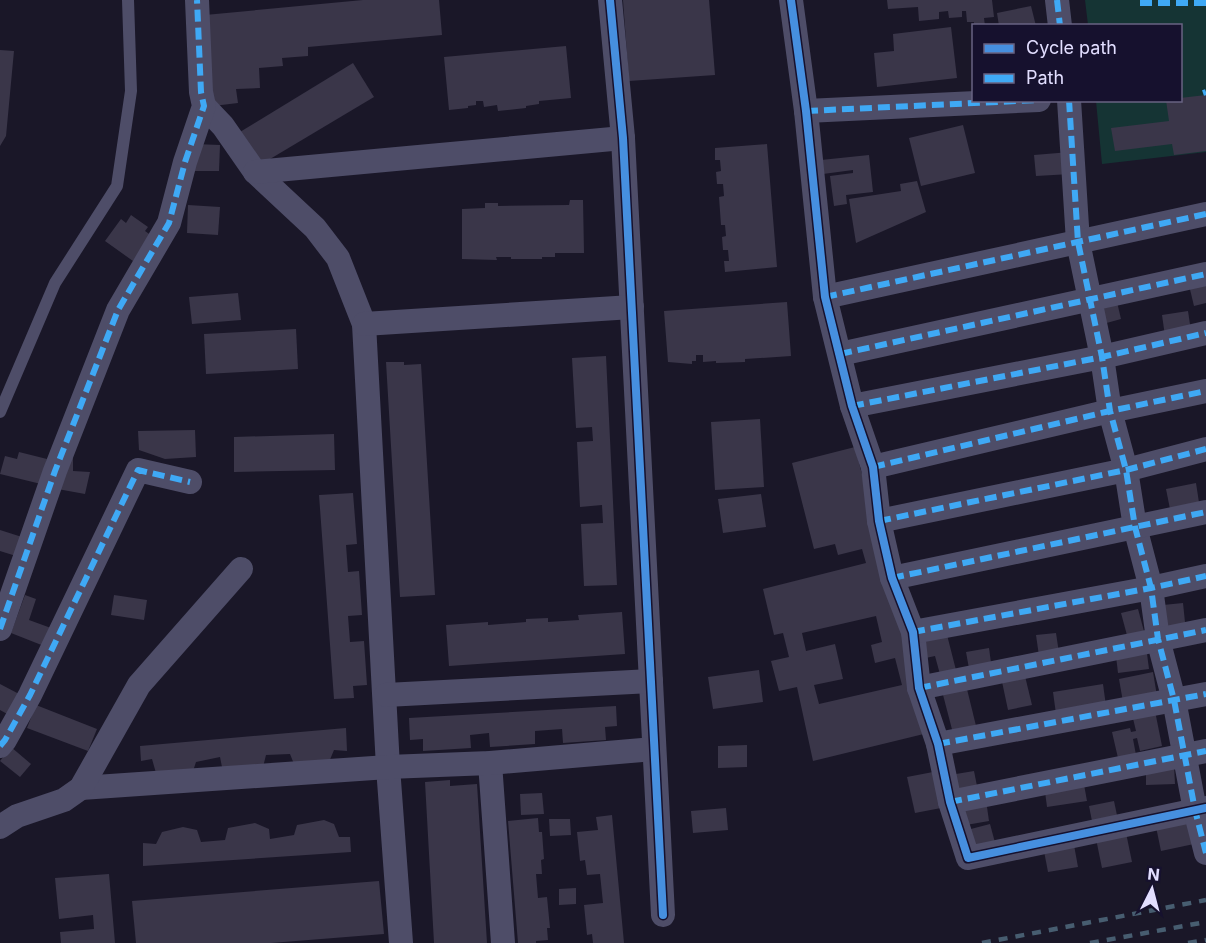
<svg xmlns="http://www.w3.org/2000/svg" width="1206" height="943" font-family="Inter,sans-serif">
<style>
.green{fill:#153434}
.building{fill:#3a3649;fill-rule:evenodd}
.lines{fill:none;stroke-linecap:round;stroke-linejoin:round}
.service{stroke:#4e4d68;stroke-width:12}
.minor{stroke:#4e4d68;stroke-width:24}
.rail{stroke:#475d70;stroke-width:4.5;stroke-dasharray:9 8;stroke-linecap:butt}
.quiet{stroke:#3fa9f5;stroke-width:6;stroke-dasharray:12 6;stroke-linecap:butt}
.cycleway-casing{stroke:#16112e;stroke-width:11}
.cycleway{stroke:#468fdf;stroke-width:8}
</style>
<rect width="100%" height="100%" fill="#1a1728"/>
<polygon class="green" points="1085,0 1206,0 1206,152 1102,164 1096,101 1180,100 1180,26 1088,25"/>
<g class="building">
<polygon points="363,0 439,0 442,35 308,47 308,56 282,58 283,66 259,68 260,88 236,89 238,103 213,106 205,15"/>
<polygon points="623,0 709,0 715,75 629,81"/>
<polygon points="887,0 992,0 994,17 984,18 985,26 974,26 974,22 967,22 966,11 962,11 962,17 949,18 948,11 939,12 939,19 919,21 918,7 888,9"/>
<polygon points="1031,6 1036,26 999,26 997,13"/>
<polygon points="951,27 957,78 877,87 874,53 894,51 893,34"/>
<polygon points="566,46 571,98 539,101 539,104 526,106 526,108 498,111 497,105 484,107 483,101 476,101 476,105 468,106 468,108 449,110 444,57"/>
<polygon points="0,50 14,51 6,136 0,146"/>
<polygon points="353,63 374,97 255,168 235,135"/>
<polygon points="1206,95 1206,151 1174,155 1172,144 1115,151 1111,128 1169,121 1166,100 1180,100 1180,98"/>
<polygon points="963,125 975,173 921,186 909,138"/>
<polygon points="194,144 220,145 219,171 194,171"/>
<polygon points="767,144 777,267 725,272 724,261 729,261 728,250 723,250 722,237 726,236 725,225 721,225 719,197 724,196 723,184 717,184 716,172 721,171 720,160 715,160 715,148"/>
<polygon points="1070,152 1071,174 1036,176 1034,155"/>
<polygon points="869,155 873,192 846,195 847,204 834,206 830,176 853,173 853,170 823,174 821,160"/>
<polygon points="917,181 926,212 856,243 849,199 901,191 900,184"/>
<polygon points="570,200 583,200 584,253 555,253 555,257 542,257 542,259 511,259 511,257 496,257 497,260 462,259 462,209 485,208 485,203 498,203 498,206 569,205"/>
<polygon points="188,205 220,207 218,235 187,233"/>
<polygon points="131,215 148,227 145,231 152,236 133,261 105,241 121,219 126,223"/>
<polygon points="1188,281 1206,283 1206,303 1194,306"/>
<polygon points="238,293 241,320 192,324 189,297"/>
<polygon points="787,302 791,356 745,359 745,362 716,363 716,361 703,362 703,355 696,355 696,361 692,361 692,364 668,362 664,311"/>
<polygon points="1117,302 1121,319 1103,324 1099,306"/>
<polygon points="1188,311 1191,331 1165,336 1162,315"/>
<polygon points="296,329 298,369 206,374 204,334"/>
<polygon points="606,356 617,585 584,586 581,524 603,523 602,505 580,507 577,442 593,441 592,427 576,428 572,358"/>
<polygon points="386,362 404,362 404,365 421,364 435,595 400,597"/>
<polygon points="760,419 764,487 715,490 711,422"/>
<polygon points="195,430 196,457 165,459 139,450 138,431"/>
<polygon points="334,434 335,470 234,472 234,437"/>
<path d="M855 447 897 612 932 732 813 761 797 687 779 691 771 661 789 657 783 633 774 635 763 589 866 563 862 549 838 555 835 544 814 549 792 463ZM876 616 882 642 871 645 875 663 895 658 902 685 819 704 814 685 843 679 835 644 806 651 802 633Z"/>
<polygon points="19,452 47,459 41,484 0,474 5,456 17,459"/>
<polygon points="73,456 73,471 90,472 85,494 52,488"/>
<polygon points="1196,483 1200,509 1171,514 1166,489"/>
<polygon points="353,493 357,544 346,545 348,572 359,571 362,615 348,616 350,642 364,641 367,685 353,686 354,698 334,699 319,495"/>
<polygon points="761,494 766,527 723,533 718,499"/>
<polygon points="0,530 22,537 16,556 0,551"/>
<polygon points="25,595 36,599 29,620 51,628 44,646 11,633"/>
<polygon points="114,595 147,600 144,620 111,615"/>
<polygon points="1183,603 1186,632 1166,634 1163,605"/>
<polygon points="1138,609 1145,635 1128,639 1121,613"/>
<polygon points="622,612 625,654 449,666 446,625 488,622 488,625 526,622 526,619 548,618 548,622 579,620 578,615"/>
<polygon points="946,631 957,674 941,678 935,656 921,659 915,639"/>
<polygon points="1056,633 1059,653 1039,656 1036,635"/>
<polygon points="1146,646 1149,669 1118,673 1116,656"/>
<polygon points="989,648 992,670 970,674 966,652"/>
<polygon points="759,670 763,702 713,709 708,677"/>
<polygon points="1024,672 1032,705 1008,710 1001,677"/>
<polygon points="1153,672 1157,696 1123,702 1119,679"/>
<polygon points="0,684 21,695 9,715 0,710"/>
<polygon points="1103,684 1106,706 1056,714 1053,692"/>
<polygon points="966,685 977,730 954,737 942,691"/>
<polygon points="36,705 97,729 88,751 27,728"/>
<polygon points="616,706 617,726 605,727 606,740 563,743 562,729 535,731 535,744 490,747 489,733 470,735 471,748 423,751 423,739 410,740 409,718"/>
<polygon points="1154,706 1162,746 1140,751 1137,738 1133,739 1136,755 1118,758 1112,732 1130,728 1131,732 1136,731 1131,710"/>
<polygon points="346,728 347,751 334,750 329,762 294,764 290,754 266,755 263,767 222,767 220,757 196,762 193,771 156,773 152,759 141,761 140,746"/>
<polygon points="747,745 747,767 718,768 718,746"/>
<polygon points="11,747 31,764 20,777 0,761"/>
<polygon points="1174,765 1175,784 1146,785 1146,766"/>
<polygon points="974,771 978,791 954,796 950,775"/>
<polygon points="933,772 941,808 915,813 907,777"/>
<polygon points="1083,779 1087,801 1047,807 1044,784"/>
<polygon points="450,780 450,786 477,784 487,943 434,943 425,782"/>
<polygon points="542,793 544,814 521,815 520,794"/>
<polygon points="986,800 989,821 966,825 963,803"/>
<polygon points="1114,801 1118,820 1093,826 1089,806"/>
<polygon points="726,808 728,830 693,833 691,811"/>
<polygon points="612,815 624,943 593,943 592,934 587,935 584,905 603,903 600,874 587,875 585,860 580,861 577,832 598,830 596,817"/>
<polygon points="1188,815 1194,844 1161,851 1155,822"/>
<polygon points="538,818 539,832 542,832 544,859 541,860 542,874 536,874 538,898 547,897 550,928 547,928 548,940 536,941 536,943 518,943 508,821"/>
<polygon points="549,819 570,819 571,835 550,836"/>
<polygon points="324,820 334,824 339,837 350,837 351,852 143,866 143,843 156,844 162,832 183,827 197,830 201,842 225,840 228,828 255,823 269,829 270,839 294,835 297,825"/>
<polygon points="990,824 997,850 973,855 967,830"/>
<polygon points="1125,828 1132,862 1102,868 1095,834"/>
<polygon points="1074,845 1078,867 1048,872 1044,851"/>
<polygon points="109,874 115,943 61,943 60,932 94,929 93,915 59,919 55,878"/>
<polygon points="379,881 384,934 271,943 136,943 132,901"/>
<polygon points="576,888 576,904 559,905 559,889"/>
</g>
<g class="lines">
<polyline class="service" points="0,412 55,283 117,186 131,91 128,0"/>
<g class="minor">
<polyline points="610,0 623,138 663,915"/>
<polyline points="791,0 806,111 825,297 852,406 873,467 879,521 892,578 913,632 919,688 938,744 950,802 968,858 1206,808"/>
<polyline points="1057,0 1060,26"/>
<polyline points="1069,100 1078,242 1102,357 1110,411 1126,470 1135,527 1151,588 1158,639 1174,700 1195,810 1206,853"/>
<polyline points="204,106 223,126 255,172 315,228 338,258 364,324 388,767 401,943"/>
<polyline points="806,111 1039,100"/>
<polyline points="255,172 623,138"/>
<polyline points="825,297 1206,214"/>
<polyline points="364,324 632,307"/>
<polyline points="840,354 1206,274"/>
<polyline points="852,406 1102,357 1206,333"/>
<polyline points="873,467 1110,411 1206,391"/>
<polyline points="879,521 1126,470 1206,449"/>
<polyline points="892,578 1206,512"/>
<polyline points="0,629 55,471 118,310 169,223 185,162 204,106 201,92 197,0"/>
<polyline points="913,632 1151,588 1206,576"/>
<polyline points="919,688 1206,630"/>
<polyline points="386,695 651,681"/>
<polyline points="938,744 1206,694"/>
<polyline points="0,746 5,740 30,695 138,470 190,482"/>
<polyline points="490,763 503,943"/>
<polyline points="81,788 388,767 490,763 654,749"/>
<polyline points="950,802 1206,751"/>
<polyline points="0,827 17,816 64,800 81,788 139,685 241,569"/>
</g>
<g class="rail">
<polyline points="982,943 1206,900"/>
<polyline points="1090,943 1206,922"/>
<polyline points="1188,943 1206,940"/>
</g>
<g class="quiet">
<polyline points="1057,0 1060,26"/>
<polyline points="1140,3 1206,3"/>
<polyline points="1203,93 1206,92"/>
<polyline points="1069,100 1078,242 1102,357 1110,411 1126,470 1135,527 1151,588 1158,639 1174,700 1195,810 1206,853"/>
<polyline points="806,111 1039,100"/>
<polyline points="825,297 1206,214"/>
<polyline points="840,354 1206,274"/>
<polyline points="852,406 1102,357 1206,333"/>
<polyline points="873,467 1110,411 1206,391"/>
<polyline points="879,521 1126,470 1206,449"/>
<polyline points="892,578 1206,512"/>
<polyline points="0,629 55,471 118,310 169,223 185,162 204,106 201,92 197,0"/>
<polyline points="913,632 1151,588 1206,576"/>
<polyline points="919,688 1206,630"/>
<polyline points="938,744 1206,694"/>
<polyline points="0,746 5,740 30,695 138,470 190,482"/>
<polyline points="950,802 1206,751"/>
</g>
<defs>
<g id="cycleway">
<polyline points="610,0 623,138 663,915"/>
<polyline points="791,0 806,111 825,297 852,406 873,467 879,521 892,578 913,632 919,688 938,744 950,802 968,858 1206,808"/>
</g>
</defs>
<use href="#cycleway" class="cycleway-casing"/>
<use href="#cycleway" class="cycleway"/>
</g>
<rect x="972" y="24" width="210" height="78" fill="#16112e" stroke="#686382" stroke-width="1.5"/>
<rect x="984" y="44" width="30" height="9" fill="#468fdf" stroke="#686382" stroke-width="1.5"/>
<text x="1026" y="54" font-size="18" fill="#e2deff">Cycle path</text>
<rect x="984" y="74" width="30" height="9" fill="#3fa9f5" stroke="#686382" stroke-width="1.5"/>
<text x="1026" y="84" font-size="18" fill="#e2deff">Path</text>
<g transform="translate(1152 889) rotate(6)" stroke="#16112e" stroke-width="4.5" paint-order="stroke">
<path d="M0-4.5L10 22L0 15L-10 22Z" fill="#e2deff"/>
<text y="-9" font-size="16" font-weight="bold" text-anchor="middle" fill="#e2deff">N</text>
</g>
</svg>
